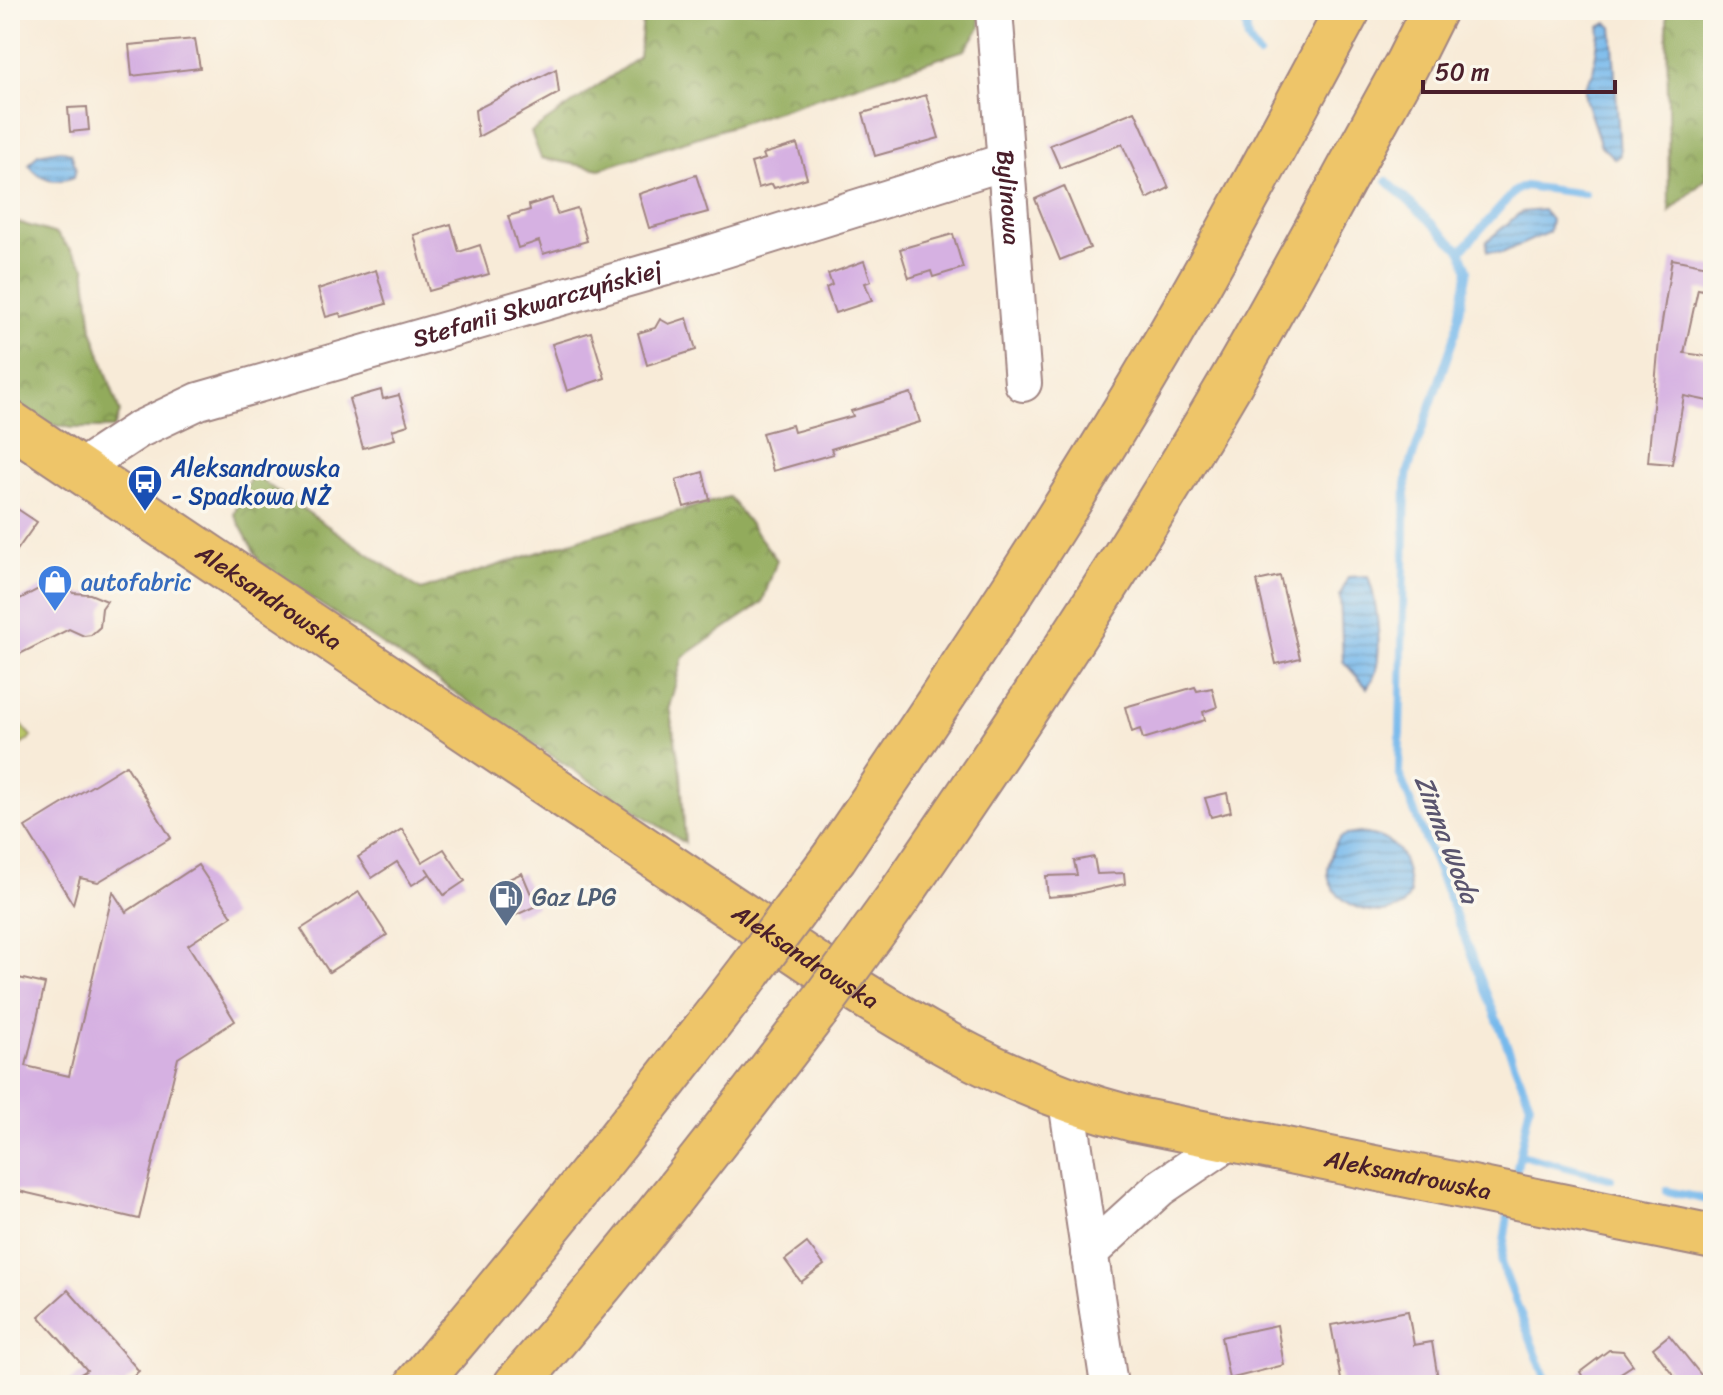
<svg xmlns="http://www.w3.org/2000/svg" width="1723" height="1395" font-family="Sriracha,sans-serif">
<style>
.grass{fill:url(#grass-tufts);stroke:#81724a;stroke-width:2}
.forest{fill:url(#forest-crowns);stroke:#6e6544;stroke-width:2}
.water{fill:url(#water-rules);stroke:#606c8c;stroke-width:2}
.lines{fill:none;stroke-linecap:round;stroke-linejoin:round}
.stream{stroke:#77b9ec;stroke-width:8}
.building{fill:#d6b1e2}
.minor-casing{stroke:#a18582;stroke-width:40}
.major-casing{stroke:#a18582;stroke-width:48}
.highway-casing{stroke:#a18582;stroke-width:48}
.minor{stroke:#fff;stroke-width:36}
.major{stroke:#eec569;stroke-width:44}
.highway{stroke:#eec569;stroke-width:44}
.highway-bridge-casing{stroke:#a18582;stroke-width:48;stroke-linecap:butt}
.highway-bridge{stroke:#eec569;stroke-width:44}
.labels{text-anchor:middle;stroke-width:7;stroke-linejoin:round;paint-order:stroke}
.street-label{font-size:24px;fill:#4a1f2b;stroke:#fbf7ec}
.transit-label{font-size:24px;fill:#164399;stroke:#fbf7ec;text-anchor:start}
.shop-label{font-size:24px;fill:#366cbe;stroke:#fbf7ec;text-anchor:start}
.service-label{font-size:24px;fill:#4e5e75;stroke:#fbf7ec;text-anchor:start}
.water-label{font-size:26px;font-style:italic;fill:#5a556f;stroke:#fbf7ec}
</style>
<defs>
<pattern id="grass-tufts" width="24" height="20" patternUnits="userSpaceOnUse" patternTransform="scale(2)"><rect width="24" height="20" fill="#b8c668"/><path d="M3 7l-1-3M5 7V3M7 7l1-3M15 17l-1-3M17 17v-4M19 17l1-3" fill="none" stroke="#98a056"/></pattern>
<pattern id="forest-crowns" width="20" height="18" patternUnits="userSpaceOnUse" patternTransform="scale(2)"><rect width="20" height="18" fill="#92ab5c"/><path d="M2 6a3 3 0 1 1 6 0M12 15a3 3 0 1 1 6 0" fill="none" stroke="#798b4c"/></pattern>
<pattern id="water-rules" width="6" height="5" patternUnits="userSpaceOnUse" patternTransform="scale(2)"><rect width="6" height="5" fill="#77b9ec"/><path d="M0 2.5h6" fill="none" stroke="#6496bf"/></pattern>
</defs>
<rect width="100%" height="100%" fill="#fbf7ec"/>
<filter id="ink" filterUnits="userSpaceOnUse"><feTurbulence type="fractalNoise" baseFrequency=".0125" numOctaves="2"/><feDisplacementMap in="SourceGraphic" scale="16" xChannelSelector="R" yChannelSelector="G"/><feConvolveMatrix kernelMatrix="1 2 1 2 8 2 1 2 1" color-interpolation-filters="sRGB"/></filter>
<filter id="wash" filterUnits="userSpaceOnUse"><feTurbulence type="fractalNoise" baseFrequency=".006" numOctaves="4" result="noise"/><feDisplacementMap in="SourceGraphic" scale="32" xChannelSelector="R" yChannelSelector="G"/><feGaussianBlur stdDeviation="1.8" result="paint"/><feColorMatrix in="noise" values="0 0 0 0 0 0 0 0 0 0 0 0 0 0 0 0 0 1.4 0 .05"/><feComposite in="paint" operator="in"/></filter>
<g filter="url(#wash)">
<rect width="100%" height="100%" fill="#f8ebd8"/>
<polygon class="grass" points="10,712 32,737 10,752"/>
<g class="forest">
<polygon points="644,10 980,10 980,28 965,50 600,169 541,158 531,132 639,57"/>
<polygon points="1667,10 1713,10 1713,146 1706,179 1669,212"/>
<polygon points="10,220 57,234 85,267 92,329 120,413 114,428 72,428 41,423 10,402"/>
<polygon points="252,474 421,590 583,538 729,497 777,560 762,603 683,657 669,707 681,772 685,843 262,566 234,514"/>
</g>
<g class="water">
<polygon points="1607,23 1612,27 1620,155 1615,159 1601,146 1585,98 1585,86 1593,73 1600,27"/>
<path d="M59 150 71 153 76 168 74 177C54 184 42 182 29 165L38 154Z"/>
<polygon points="1543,210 1551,220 1549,232 1502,253 1487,251 1486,242 1521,212"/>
<path d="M1368 576C1377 600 1382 645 1376 671 1375 676 1370 683 1367 688L1343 661 1340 596 1348 577Z"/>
<path d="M1360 833C1401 838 1406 857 1410 895L1402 907C1395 909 1386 913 1378 912 1351 911 1320 889 1330 860 1332 852 1334 842 1341 837 1346 834 1354 834 1360 833Z"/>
</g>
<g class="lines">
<g class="stream">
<polyline points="1244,10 1248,40 1259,55"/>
<polyline points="1387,181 1461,251 1468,270 1456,332 1408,471 1406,485 1399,773 1530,1103 1514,1183"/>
<polyline points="1461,251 1515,191 1525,186 1585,194"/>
<polyline points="1521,1155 1611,1179"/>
<polyline points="1667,1191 1713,1201"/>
<polyline points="1509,1208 1501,1263 1548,1385"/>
</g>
</g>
<g id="blocks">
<g class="building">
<polygon points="195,39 200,68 132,76 129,45"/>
<polygon points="556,69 559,93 478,137 475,110"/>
<polygon points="926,95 939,138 875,156 863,113"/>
<polygon points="87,107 89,130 70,132 68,108"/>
<polygon points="1135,111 1169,188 1147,199 1122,144 1060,168 1050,145"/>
<polygon points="797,144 807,178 774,188 772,184 758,188 751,163 765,159 763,154"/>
<polygon points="696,175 708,212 649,228 639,194"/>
<polygon points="1064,186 1090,248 1060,260 1035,199"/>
<polygon points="552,198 557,214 577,208 587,241 543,254 539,241 518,248 508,216 530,210 529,205"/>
<polygon points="451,224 459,252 480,245 489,274 429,291 414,235"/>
<polygon points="953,234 963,268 933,277 931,271 909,278 900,249"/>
<polygon points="1672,259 1713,267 1713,292 1698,289 1684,353 1713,357 1713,402 1684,396 1672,464 1648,462 1659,341"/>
<polygon points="864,261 871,281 865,283 872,301 835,313 826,288 832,285 828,274"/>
<polygon points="376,270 386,304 341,317 340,313 326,317 318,289"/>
<polygon points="687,318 696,350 647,365 638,333 655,328 660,319 669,324"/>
<polygon points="591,332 605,378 567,391 552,344"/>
<polygon points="381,390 383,399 399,395 408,425 392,430 395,439 363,448 349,399"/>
<polygon points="911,393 920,422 831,449 833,454 773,471 762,433 792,425 794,432 853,416 851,411"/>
<polygon points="703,472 710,500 684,507 676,480"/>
<polygon points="10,504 37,522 10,560"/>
<polygon points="63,576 73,593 90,594 107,601 102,608 100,627 91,635 84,636 69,629 18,655 10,640 10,604"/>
<polygon points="1280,576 1300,658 1276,664 1257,581"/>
<polygon points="1195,687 1197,691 1212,688 1217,707 1203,712 1205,720 1143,739 1140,729 1132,732 1125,707"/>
<polygon points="126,765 171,838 98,882 80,878 73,904 25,827"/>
<polygon points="1227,793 1231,812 1211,817 1205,798"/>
<polygon points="402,829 422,862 444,849 465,881 444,895 426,868 430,874 412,885 397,862 372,878 358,857"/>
<polygon points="1094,857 1097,874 1124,873 1125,884 1073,895 1048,897 1046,876 1077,875 1074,861"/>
<polygon points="198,865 232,916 188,945 235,1021 178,1058 139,1219 10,1189 10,976 45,984 26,1066 69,1076 113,892 126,912"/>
<polygon points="522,873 536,906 514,916 500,883"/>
<polygon points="359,892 387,935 329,972 301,929"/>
<polygon points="807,1243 824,1265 801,1282 785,1260"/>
<polygon points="68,1290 139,1371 123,1385 63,1385 87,1370 39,1316"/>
<polygon points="1408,1311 1414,1345 1432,1342 1439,1385 1342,1385 1331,1325"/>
<polygon points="1277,1325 1284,1365 1229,1379 1221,1337"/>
<polygon points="1669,1335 1709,1385 1681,1385 1653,1348"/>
<polygon points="1609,1350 1623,1351 1633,1365 1602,1385 1588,1385 1580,1372"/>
</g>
</g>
</g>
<g filter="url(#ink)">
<use href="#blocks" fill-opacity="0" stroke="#a18582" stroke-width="2"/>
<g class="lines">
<defs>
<g id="minor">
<path id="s1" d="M994 10 1023 383"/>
<path id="s2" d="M79 469 138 430 199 401 687 261 1004 162"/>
<polyline points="1067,1101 1109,1385"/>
<polyline points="1089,1253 1160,1188 1231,1140"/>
</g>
<g id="major">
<path id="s3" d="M10 423 821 968C924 1034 1013 1088 1133 1119L1713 1237"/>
</g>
<g id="highway">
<path d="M835 856C966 664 1095 470 1209 266 1256 182 1302 95 1348 10"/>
<path d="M900 895C1015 729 1126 561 1228 387 1290 281 1347 172 1407 64L1434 10"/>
<path d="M417 1385C532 1250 642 1112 750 971"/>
<path d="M516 1385C621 1264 719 1138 816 1011"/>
</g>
</defs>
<use href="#minor" class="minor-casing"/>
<use href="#major" class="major-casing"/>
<use href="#highway" class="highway-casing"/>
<use href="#minor" class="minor"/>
<use href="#major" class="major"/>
<use href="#highway" class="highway"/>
<defs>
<g id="highway-bridge">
<polyline points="750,971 835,856"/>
<polyline points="816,1011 900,895"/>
</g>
</defs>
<use href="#highway-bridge" class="highway-bridge-casing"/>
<use href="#highway-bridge" class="highway-bridge"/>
</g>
</g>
<defs>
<symbol id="bus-pin" viewBox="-11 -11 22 30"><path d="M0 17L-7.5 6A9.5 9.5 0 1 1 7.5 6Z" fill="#1a4fb4" stroke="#fbf7ec"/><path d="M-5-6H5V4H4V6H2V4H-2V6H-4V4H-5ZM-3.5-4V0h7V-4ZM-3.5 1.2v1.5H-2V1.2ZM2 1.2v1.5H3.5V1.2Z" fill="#fff"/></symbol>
<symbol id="shop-pin" viewBox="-11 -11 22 30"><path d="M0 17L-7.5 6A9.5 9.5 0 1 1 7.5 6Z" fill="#3f7fe0" stroke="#fbf7ec"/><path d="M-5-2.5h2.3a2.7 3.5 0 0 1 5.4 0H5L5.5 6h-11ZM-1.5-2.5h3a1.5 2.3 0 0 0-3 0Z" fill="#fff"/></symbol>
<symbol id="fuel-pin" viewBox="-11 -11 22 30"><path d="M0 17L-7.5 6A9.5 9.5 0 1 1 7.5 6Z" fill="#5c6f8a" stroke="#fbf7ec"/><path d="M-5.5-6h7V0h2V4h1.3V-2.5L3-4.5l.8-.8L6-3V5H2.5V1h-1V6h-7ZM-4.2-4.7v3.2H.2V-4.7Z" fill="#fff"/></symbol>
</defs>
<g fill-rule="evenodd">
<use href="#bus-pin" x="125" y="462" width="40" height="54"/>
<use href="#shop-pin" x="35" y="562" width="40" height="54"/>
<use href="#fuel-pin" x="486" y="877" width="40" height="54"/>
</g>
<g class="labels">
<g class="street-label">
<text dy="8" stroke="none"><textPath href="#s1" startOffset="188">Bylinowa</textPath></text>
<text dy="8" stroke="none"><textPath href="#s2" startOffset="490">Stefanii Skwarczyńskiej</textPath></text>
<text dy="8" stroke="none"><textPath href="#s3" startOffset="312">Aleksandrowska</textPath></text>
<text dy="8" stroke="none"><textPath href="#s3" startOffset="958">Aleksandrowska</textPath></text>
<text dy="8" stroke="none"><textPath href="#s3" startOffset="1606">Aleksandrowska</textPath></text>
</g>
<g class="transit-label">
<text x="171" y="476">Aleksandrowska<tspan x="171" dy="28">- Spadkowa NŻ</tspan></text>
</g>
<g class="shop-label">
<text x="81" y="590">autofabric</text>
</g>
<g class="service-label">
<text x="532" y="905">Gaz LPG</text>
</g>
<g class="water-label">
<text transform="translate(1447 839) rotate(69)" y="9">Zimna Woda</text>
</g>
</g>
<rect width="1723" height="1395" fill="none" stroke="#fbf7ec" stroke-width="40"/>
<path d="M1423 80v12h192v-12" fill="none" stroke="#4a1f2b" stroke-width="4"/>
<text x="1435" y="80" font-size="24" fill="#4a1f2b" stroke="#fbf7ec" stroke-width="6" paint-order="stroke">50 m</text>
</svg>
